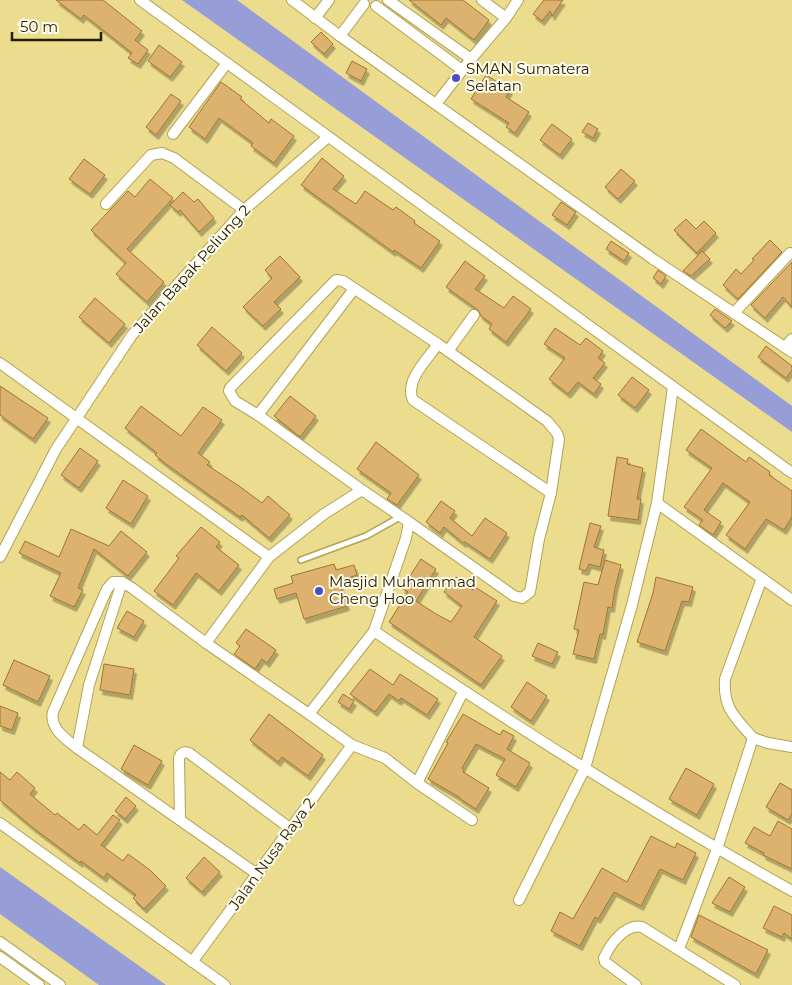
<svg xmlns="http://www.w3.org/2000/svg" width="792" height="985" font-family="Montserrat,sans-serif">
<style>
.water{fill:#969dd7}
.building{fill:#ddb26e;stroke:#9d752f;filter:url(#shadow)}
.lines{fill:none;stroke-linecap:round;stroke-linejoin:round}
.lane-casing{stroke:#b2a355;stroke-width:8}
.street-casing{stroke:#b2a355;stroke-width:12}
.lane{stroke:#fff;stroke-width:5}
.street{stroke:#fff;stroke-width:10}
.poi-dot{fill:#4e4cc3;stroke:#fffced;stroke-width:2}
.labels{text-anchor:middle;stroke-width:4;stroke-linejoin:round;paint-order:stroke}
.poi-label{font-size:15px;fill:#241e00;stroke:#fffced;text-anchor:start}
.street-label{font-size:15px;fill:#241e00;stroke:#fffced}
</style>
<defs>
<filter id="shadow"><feDropShadow dx="2.5" dy="4.5" stdDeviation="0" flood-color="#0004"/></filter>
</defs>
<rect width="100%" height="100%" fill="#ecdc8e"/>
<g class="water">
<polygon points="182,0 237,0 792,406 792,432"/>
<polygon points="0,867 166,985 99,985 0,914"/>
</g>
<g class="building">
<polygon points="56,0 103,0 142,31 135,40 148,50 138,64 128,58 132,53 84,15 81,19"/>
<polygon points="409,0 463,0 489,20 474,40 446,18 441,25"/>
<polygon points="544,0 563,0 552,16 550,11 542,21 533,14"/>
<polygon points="321,32 333,44 324,54 311,42"/>
<polygon points="159,45 182,62 170,77 148,61"/>
<polygon points="352,61 367,69 361,81 346,73"/>
<polygon points="486,75 510,90 506,97 529,112 515,133 506,127 509,123 471,99"/>
<polygon points="221,82 242,97 240,99 269,123 271,119 294,136 274,163 251,146 253,143 219,118 205,139 189,127"/>
<polygon points="171,94 181,101 156,135 146,127"/>
<polygon points="588,123 598,129 593,138 582,132"/>
<polygon points="552,124 572,139 560,155 540,140"/>
<polygon points="322,158 344,176 333,189 356,204 365,191 393,210 396,207 415,221 414,223 440,241 421,268 394,250 393,252 301,185"/>
<polygon points="84,159 105,175 90,194 69,179"/>
<polygon points="621,169 635,181 618,199 605,187"/>
<polygon points="150,179 173,198 127,249 164,282 147,302 116,274 126,263 91,230 128,191 135,197"/>
<polygon points="183,192 194,202 198,199 214,218 199,232 180,210 178,212 170,205"/>
<polygon points="561,202 576,212 567,225 552,215"/>
<polygon points="686,219 696,229 704,221 716,233 697,253 674,230"/>
<polygon points="770,240 782,252 738,299 723,285 736,269 741,274 754,260 752,259"/>
<polygon points="611,241 629,253 624,261 606,249"/>
<polygon points="702,251 710,259 691,276 683,271"/>
<polygon points="280,256 300,277 274,302 281,309 263,326 243,307 272,278 265,270"/>
<polygon points="465,261 485,276 475,289 504,308 513,296 531,309 506,342 489,329 492,324 481,316 478,310 446,287"/>
<polygon points="792,262 792,307 783,297 765,318 751,305"/>
<polygon points="658,270 666,276 661,284 653,278"/>
<polygon points="95,298 125,324 109,343 79,317"/>
<polygon points="715,309 732,321 725,328 710,315"/>
<polygon points="212,327 242,353 226,371 197,345"/>
<polygon points="555,328 580,345 586,338 603,351 598,358 605,363 593,378 601,384 594,394 578,382 568,394 549,379 565,358 544,344"/>
<polygon points="766,346 792,366 792,370 786,378 758,357"/>
<polygon points="632,377 649,390 635,408 618,395"/>
<polygon points="0,386 48,418 33,439 0,415"/>
<polygon points="290,396 316,416 300,437 274,416"/>
<polygon points="141,406 181,436 203,407 222,420 198,453 210,462 207,465 239,486 262,503 268,496 290,515 269,538 242,515 240,517 166,464 155,455 157,453 125,428"/>
<polygon points="701,429 746,462 749,457 770,472 769,475 792,491 792,517 784,530 766,519 745,549 726,535 750,502 723,483 704,510 721,522 713,535 699,525 703,520 684,507 712,468 686,450"/>
<polygon points="376,442 419,475 397,505 387,499 391,493 357,469"/>
<polygon points="80,448 98,461 79,488 61,475"/>
<polygon points="617,457 628,459 627,464 643,468 637,499 641,499 638,520 608,516"/>
<polygon points="123,480 148,496 131,524 106,508"/>
<polygon points="441,501 455,511 450,518 472,536 485,518 507,533 490,559 465,542 463,543 444,527 440,533 426,522"/>
<polygon points="590,523 601,526 594,547 604,550 600,567 589,564 586,571 579,569"/>
<polygon points="201,527 220,542 216,547 239,565 219,591 196,573 173,605 154,591 179,558 176,556"/>
<polygon points="71,529 109,546 121,531 147,552 128,576 94,549 78,588 83,590 74,607 50,596 61,573 19,553 25,541 59,557"/>
<polygon points="421,559 436,569 416,601 436,614 451,622 462,606 444,592 456,577 473,590 475,587 497,601 474,637 502,656 481,685 389,622 408,592 402,588"/>
<polygon points="605,560 621,565 615,588 612,608 608,607 603,635 600,634 594,659 573,654 579,630 574,629 584,582 598,585"/>
<polygon points="334,564 336,570 354,565 357,575 339,581 347,606 304,619 296,593 277,599 274,589 293,583 291,576"/>
<polygon points="656,577 693,587 689,602 682,601 665,651 637,642 653,593"/>
<polygon points="127,611 144,621 134,637 117,628"/>
<polygon points="246,629 276,650 267,663 262,659 255,669 234,654 240,646 236,643"/>
<polygon points="538,643 558,652 552,664 532,656"/>
<polygon points="14,660 50,676 38,702 3,685"/>
<polygon points="104,664 134,669 130,695 100,690"/>
<polygon points="370,669 393,685 400,674 438,699 427,715 401,698 399,701 389,694 375,712 350,694"/>
<polygon points="527,682 547,696 531,721 511,707"/>
<polygon points="343,694 354,701 349,709 338,702"/>
<polygon points="0,706 18,713 12,730 0,726"/>
<polygon points="269,714 323,755 308,776 282,757 278,762 250,740"/>
<polygon points="463,714 500,735 503,730 514,736 507,749 530,763 516,787 496,775 505,759 476,744 462,768 464,770 463,772 489,788 476,809 459,798 459,797 428,779 448,743 446,742"/>
<polygon points="134,745 162,761 148,785 121,769"/>
<polygon points="686,768 714,784 697,815 669,799"/>
<polygon points="0,772 10,780 17,772 35,788 30,794 55,815 57,813 79,830 84,824 97,835 113,815 120,820 101,845 123,861 128,854 150,870 166,886 144,909 133,898 136,895 107,873 104,878 81,861 80,863 32,827 0,800"/>
<polygon points="780,783 792,790 792,814 788,820 766,807"/>
<polygon points="126,797 136,806 125,819 115,811"/>
<polygon points="778,821 792,829 792,869 763,855 764,853 745,843 754,827 770,836"/>
<polygon points="651,836 675,848 677,843 696,853 683,880 660,869 641,906 614,892 598,919 595,917 580,946 551,931 560,912 573,919 602,868 627,882"/>
<polygon points="204,857 220,872 202,892 186,878"/>
<polygon points="729,877 745,887 730,912 712,903"/>
<polygon points="774,906 792,915 792,939 784,933 782,937 763,928"/>
<polygon points="699,915 768,950 756,974 691,937"/>
</g>
<g class="lines">
<defs>
<polyline id="lane" points="301,560 366,536 400,517"/>
<g id="street">
<polyline points="140,0 792,473"/>
<polyline points="292,0 340,36 653,259 792,352"/>
<polyline points="388,0 471,59"/>
<polyline points="376,6 462,70"/>
<polyline points="315,18 329,0"/>
<polyline points="506,18 518,0"/>
<polyline points="340,36 364,4"/>
<polyline points="436,104 471,59 506,18 482,0"/>
<polyline points="173,134 227,63"/>
<polyline points="106,204 151,155 162,153 174,158 244,210"/>
<polyline points="734,313 790,253"/>
<path d="M438 344C427 360 404 381 413 400L551 493"/>
<polyline points="785,347 792,339"/>
<polyline points="448,351 474,315"/>
<path d="M0 363 269 557 324 514 362 490 409 522 406 538 374 631C510 723 649 811 792 891"/>
<polyline points="258,415 354,289"/>
<polyline points="362,490 258,415 235,401 229,391 230,388 336,280 343,281 438,344 547,421 557,433 559,439 551,493 539,539 530,592 522,598 514,596 409,522"/>
<polyline points="657,503 792,600"/>
<polyline points="0,557 56,449 132,335 244,210 328,137"/>
<polyline points="269,557 206,643 309,714 374,631"/>
<path d="M206 643 132 588 122 582H113L107 589 53 712C49 728 66 739 77 748L257 874"/>
<polyline points="309,714 352,745 385,758 417,783 463,692"/>
<path d="M753 738C735 717 723 709 725 679L762 578"/>
<polyline points="77,748 89,685 122,582"/>
<polyline points="417,783 472,820"/>
<polyline points="180,820 179,758 181,754 185,752 189,753 291,829"/>
<polyline points="0,823 225,985"/>
<polyline points="519,900 585,768 632,605 657,503 673,387"/>
<polyline points="0,942 60,985"/>
<polyline points="679,949 717,849 753,738 768,743 792,747"/>
<polyline points="0,957 39,985"/>
<polyline points="192,962 352,745"/>
<path d="M636 985 605 962 604 958C610 944 626 923 642 927L735 985"/>
</g>
</defs>
<use href="#lane" class="lane-casing"/>
<use href="#street" class="street-casing"/>
<use href="#lane" class="lane"/>
<use href="#street" class="street"/>
</g>
<g class="poi-dot">
<circle cx="456" cy="78" r="5"/>
<circle cx="319" cy="591" r="5"/>
</g>
<g class="labels">
<g class="poi-label">
<text x="466" y="74">SMAN Sumatera<tspan x="466" dy="17">Selatan</tspan></text>
<text x="329" y="587">Masjid Muhammad<tspan x="329" dy="17">Cheng Hoo</tspan></text>
</g>
<g class="street-label">
<text transform="translate(192 269) rotate(-48)" y="5">Jalan Bapak Peliung 2</text>
<text transform="translate(272 854) rotate(-54)" y="5">Jalan Nusa Raya 2</text>
</g>
</g>
<path d="M12 32v8h89v-8" fill="none" stroke="#241e00" stroke-width="2.5"/>
<text x="20" y="32" font-size="15" fill="#241e00" stroke="#fffced" stroke-width="4" paint-order="stroke">50 m</text>
</svg>
